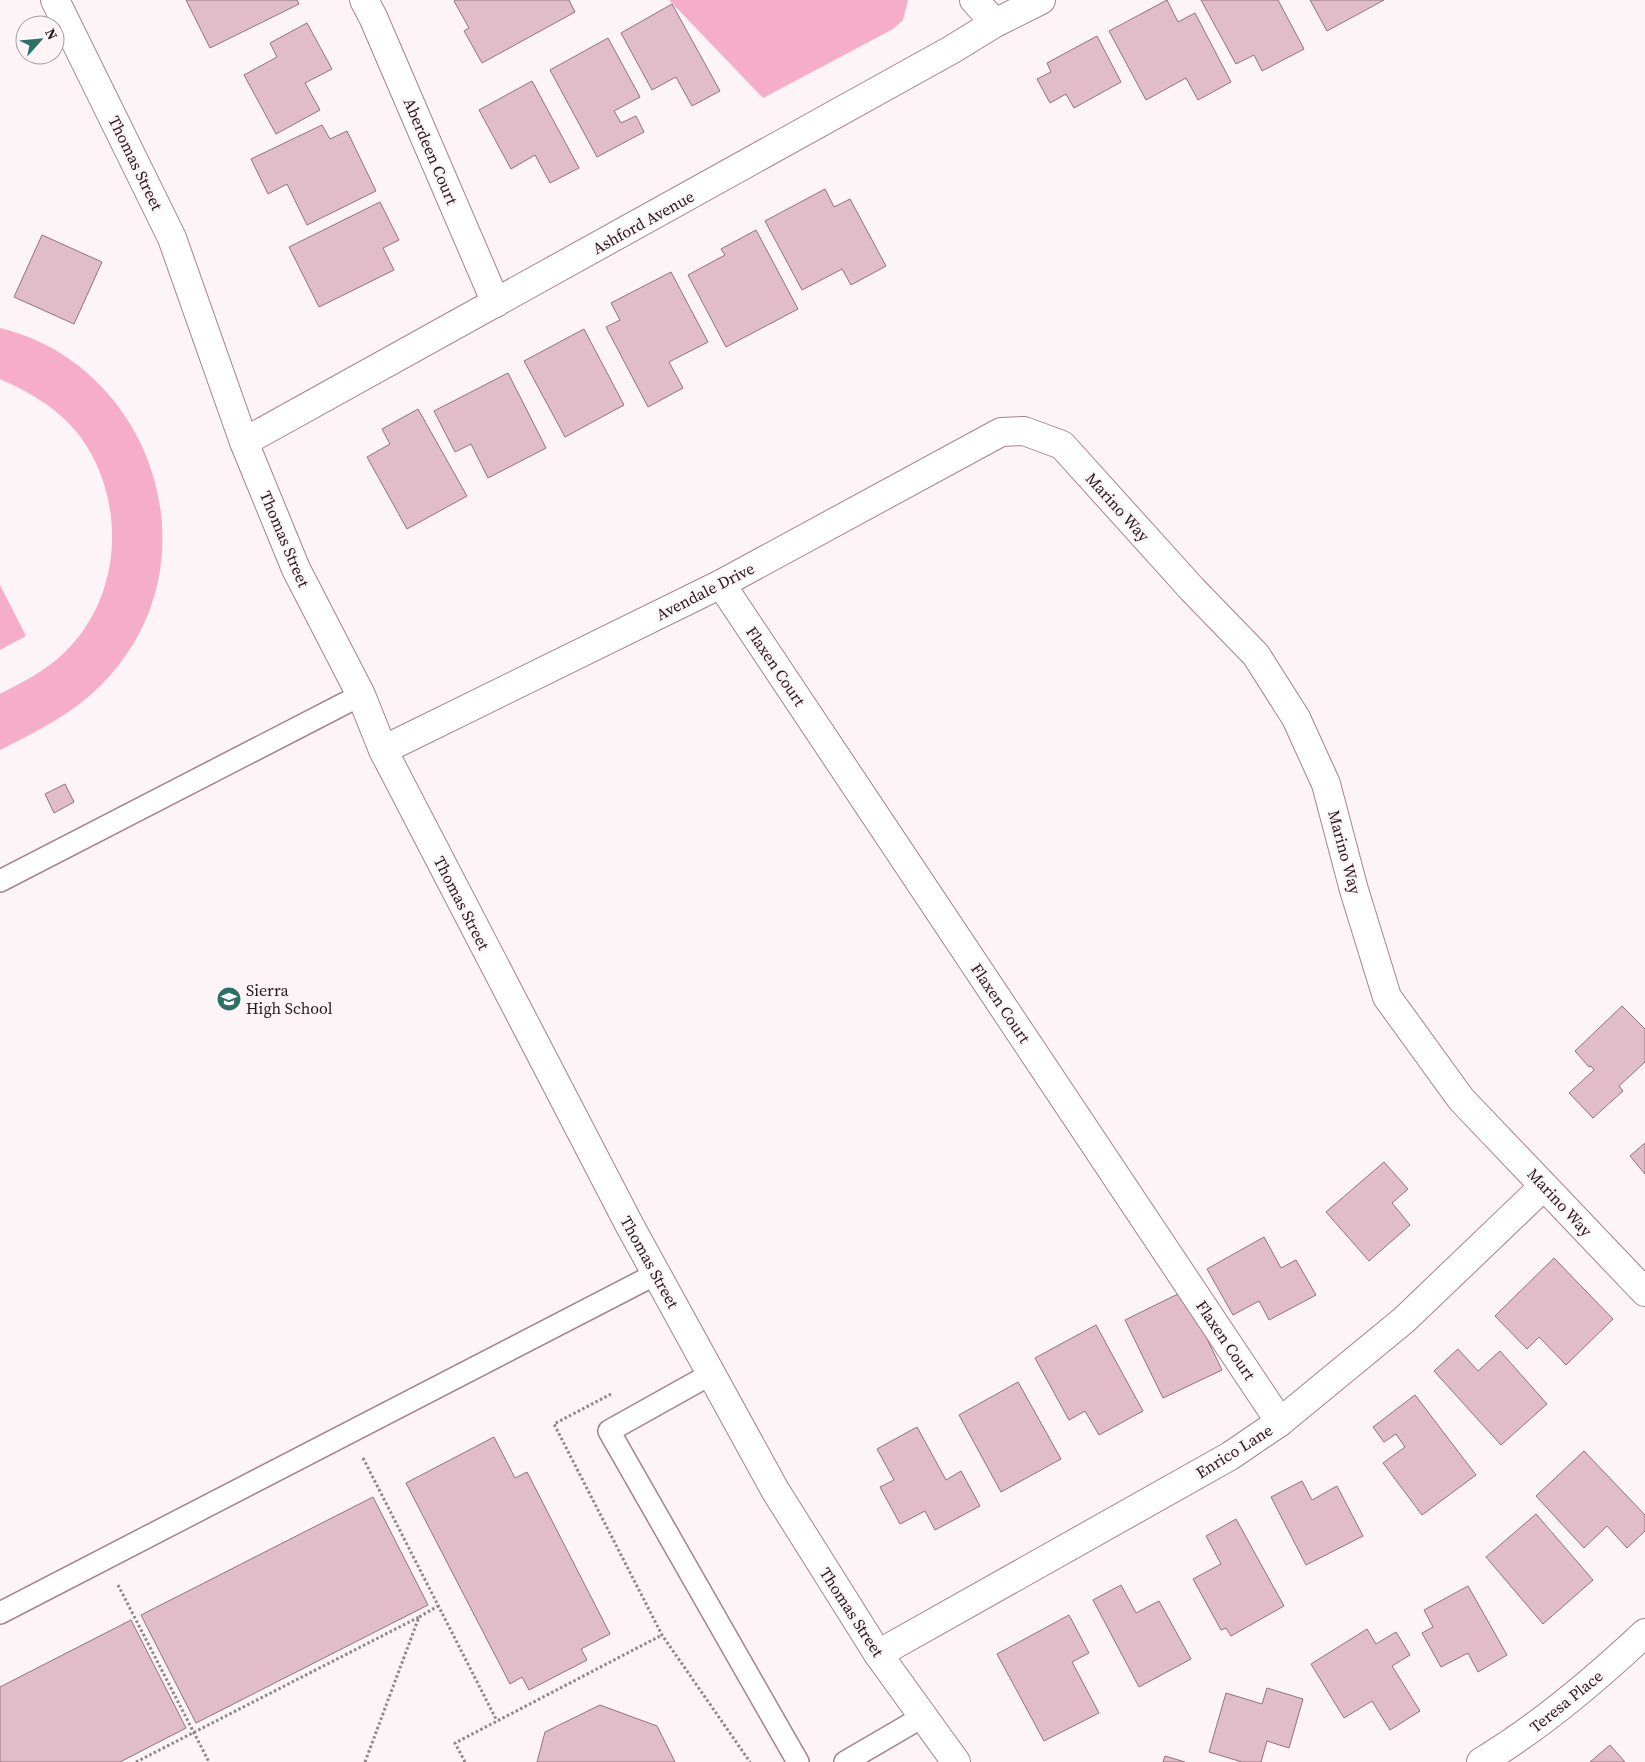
<svg xmlns="http://www.w3.org/2000/svg" width="1645" height="1762" font-family="'Source Serif 4',serif">
<style>
.green{fill:#f6aec8}
.building{fill:#e1bcc9;stroke:#93727d}
.lines{fill:none;stroke-linecap:round;stroke-linejoin:round}
.service-casing{stroke:#a5828e;stroke-width:24}
.minor-casing{stroke:#a5828e;stroke-width:30}
.path{stroke:#908589;stroke-width:3;stroke-dasharray:2.5 2.5;stroke-linecap:butt}
.service{stroke:#fff;stroke-width:21}
.minor{stroke:#fff;stroke-width:28}
.labels{text-anchor:middle;stroke-width:4.5;stroke-linejoin:round;paint-order:stroke}
.street-label{font-size:16px;fill:#26181d;stroke:#fcf4f7}
.poi-label{font-size:16px;fill:#26181d;stroke:#fcf4f7;text-anchor:start}
</style>
<rect width="100%" height="100%" fill="#fcf4f7"/>
<g class="green">
<polygon points="669,0 908,0 903,20 893,29 763,98"/>
<path d="M0 328C145 363 212 542 121 662 87 707 49 725 0 750V694C23 682 45 671 64 653 122 597 127 504 82 439 62 411 32 393 0 379Z"/>
<polygon points="0,585 26,636 0,650"/>
</g>
<g class="building">
<polygon points="186,0 297,0 299,4 210,48"/>
<polygon points="456,0 569,0 575,12 482,63 464,31 469,28 454,1"/>
<polygon points="1167,0 1178,22 1195,13 1231,82 1198,100 1186,78 1146,100 1109,31"/>
<polygon points="1201,0 1278,0 1304,49 1262,71 1254,55 1236,64"/>
<polygon points="1310,0 1384,0 1327,31"/>
<polygon points="672,4 720,91 692,106 676,77 652,90 621,33"/>
<polygon points="307,23 332,69 305,83 320,110 276,134 244,75 277,57 270,43"/>
<polygon points="1097,36 1121,82 1074,108 1066,94 1050,103 1037,79 1051,72 1047,63"/>
<polygon points="608,38 640,97 614,111 621,123 636,116 644,132 597,157 550,70"/>
<polygon points="532,81 579,168 550,183 535,155 511,169 479,110"/>
<polygon points="322,125 330,139 347,131 376,191 307,225 287,184 268,194 251,159"/>
<polygon points="825,189 834,207 850,199 886,266 851,285 842,269 802,290 765,221"/>
<polygon points="380,202 399,240 383,248 394,270 319,307 289,247"/>
<polygon points="756,230 798,309 726,347 688,275 725,255 721,249"/>
<polygon points="42,235 102,262 74,324 14,297"/>
<polygon points="671,272 708,342 669,362 683,388 648,407 606,327 620,320 611,303"/>
<polygon points="584,329 624,405 565,437 524,361"/>
<polygon points="508,373 546,448 488,478 471,444 455,452 434,411"/>
<polygon points="418,409 467,496 407,529 367,457 390,444 382,429"/>
<polygon points="65,784 74,802 54,813 45,794"/>
<polygon points="1622,1006 1645,1029 1645,1062 1619,1086 1623,1091 1593,1118 1569,1093 1594,1070 1591,1066 1589,1067 1575,1051"/>
<polygon points="1645,1143 1645,1174 1630,1156"/>
<polygon points="1384,1162 1408,1189 1392,1203 1410,1225 1369,1261 1326,1212"/>
<polygon points="1264,1237 1281,1268 1296,1260 1316,1295 1269,1320 1259,1301 1233,1315 1207,1269"/>
<polygon points="1554,1258 1613,1319 1566,1365 1539,1337 1527,1349 1495,1316"/>
<polygon points="1184,1291 1222,1370 1163,1398 1125,1320"/>
<polygon points="1096,1325 1143,1411 1099,1435 1085,1411 1069,1420 1035,1358"/>
<polygon points="1458,1349 1478,1371 1500,1351 1547,1404 1501,1445 1434,1371"/>
<polygon points="1018,1382 1061,1459 1001,1492 959,1415"/>
<polygon points="1415,1395 1476,1475 1422,1515 1383,1463 1405,1447 1396,1434 1384,1442 1373,1427"/>
<polygon points="917,1427 946,1480 961,1471 980,1506 935,1530 925,1511 900,1524 880,1487 894,1480 877,1449"/>
<polygon points="494,1437 515,1478 527,1472 610,1634 581,1649 587,1660 529,1690 522,1677 510,1684 406,1483"/>
<polygon points="1584,1451 1645,1515 1645,1531 1627,1548 1607,1526 1584,1548 1536,1496"/>
<polygon points="1302,1481 1312,1500 1337,1486 1363,1536 1306,1565 1271,1497"/>
<polygon points="373,1497 428,1605 196,1723 141,1615"/>
<polygon points="1536,1514 1593,1580 1543,1624 1486,1557"/>
<polygon points="1236,1519 1284,1606 1231,1636 1226,1628 1221,1630 1193,1579 1221,1564 1206,1536"/>
<polygon points="1121,1585 1136,1613 1159,1601 1191,1659 1139,1687 1093,1600"/>
<polygon points="1468,1586 1507,1655 1478,1672 1468,1653 1441,1667 1422,1633 1433,1627 1424,1610"/>
<polygon points="1069,1615 1089,1653 1072,1662 1099,1713 1044,1741 997,1654"/>
<polygon points="131,1620 186,1728 120,1762 0,1762 0,1687"/>
<polygon points="1367,1629 1376,1644 1396,1632 1410,1655 1392,1666 1420,1711 1390,1730 1372,1701 1344,1718 1311,1664"/>
<polygon points="1267,1688 1303,1699 1289,1748 1267,1741 1261,1762 1242,1762 1209,1752 1226,1693 1262,1704"/>
<polygon points="600,1705 657,1726 675,1762 537,1762 545,1732"/>
<polygon points="1610,1745 1625,1762 1590,1762"/>
<polygon points="1165,1756 1185,1762 1163,1762"/>
</g>
<g class="lines">
<defs>
<g id="service">
<polyline points="0,881 361,695"/>
<polyline points="711,1374 609,1431 798,1762"/>
<polyline points="0,1613 656,1274"/>
<polyline points="845,1762 924,1716"/>
</g>
<g id="minor">
<polyline points="55,0 172,238 244,442 296,569 361,695 383,750 630,1226 775,1490 878,1654 956,1762"/>
<polyline points="364,0 373,17 496,303"/>
<polyline points="974,0 995,23"/>
<polyline points="244,442 951,50 995,23 1041,0"/>
<polyline points="721,584 1280,1422"/>
<polyline points="383,750 721,584 1001,432 1024,431 1062,445 1192,589 1256,655 1296,718 1326,784 1354,890 1387,997 1461,1099 1645,1292"/>
<polyline points="878,1654 1230,1456 1280,1422 1404,1320 1544,1186"/>
<path d="M1481 1762C1541 1726 1594 1681 1645 1633"/>
</g>
</defs>
<use href="#service" class="service-casing"/>
<use href="#minor" class="minor-casing"/>
<g class="path">
<polyline points="611,1394 554,1424 662,1635 750,1762"/>
<polyline points="363,1458 497,1721"/>
<polyline points="118,1585 209,1762"/>
<polyline points="136,1762 419,1617"/>
<polyline points="365,1762 419,1617 438,1606"/>
<polyline points="465,1762 455,1743 662,1635"/>
</g>
<use href="#service" class="service"/>
<use href="#minor" class="minor"/>
</g>
<defs>
<symbol id="school-disc" viewBox="-11 -11 22 22"><circle r="9.5" fill="#2b7167" stroke="#fcf4f7"/><path d="M0-5L7-2L0 1L-7-2ZM-4 1L0 2.5L4 1V4Q0 6-4 4Z" fill="#fff"/></symbol>
</defs>
<g fill-rule="evenodd">
<use href="#school-disc" x="215" y="985" width="28" height="28"/>
</g>
<g class="labels">
<g class="street-label">
<text transform="translate(431 151) rotate(67)" y="6">Aberdeen Court</text>
<text transform="translate(136 163) rotate(64)" y="6">Thomas Street</text>
<text transform="translate(643 222) rotate(-29)" y="6">Ashford Avenue</text>
<text transform="translate(1118 507) rotate(48)" y="6">Marino Way</text>
<text transform="translate(285 539) rotate(67)" y="6">Thomas Street</text>
<text transform="translate(705 591) rotate(-27)" y="6">Avendale Drive</text>
<text transform="translate(776 666) rotate(56)" y="6">Flaxen Court</text>
<text transform="translate(1345 852) rotate(75)" y="6">Marino Way</text>
<text transform="translate(462 903) rotate(63)" y="6">Thomas Street</text>
<text transform="translate(1001 1003) rotate(56)" y="6">Flaxen Court</text>
<text transform="translate(1560 1202) rotate(47)" y="6">Marino Way</text>
<text transform="translate(650 1262) rotate(61)" y="6">Thomas Street</text>
<text transform="translate(1226 1340) rotate(56)" y="6">Flaxen Court</text>
<text transform="translate(1234 1451) rotate(-32)" y="6">Enrico Lane</text>
<text transform="translate(852 1612) rotate(57)" y="6">Thomas Street</text>
<text transform="translate(1566 1701) rotate(-39)" y="6">Teresa Place</text>
</g>
<g class="poi-label">
<text x="246" y="996">Sierra<tspan x="246" dy="18">High School</tspan></text>
</g>
</g>
<g transform="translate(40 40) rotate(63)"><circle r="24" fill="#fcf4f7" stroke="#a69ca0"/>
<path d="M0-4L9 19L0 12L-9 19Z" fill="#2b7167"/>
<text y="-8" font-size="14" font-weight="bold" text-anchor="middle" fill="#26181d">N</text>
</g>
</svg>
